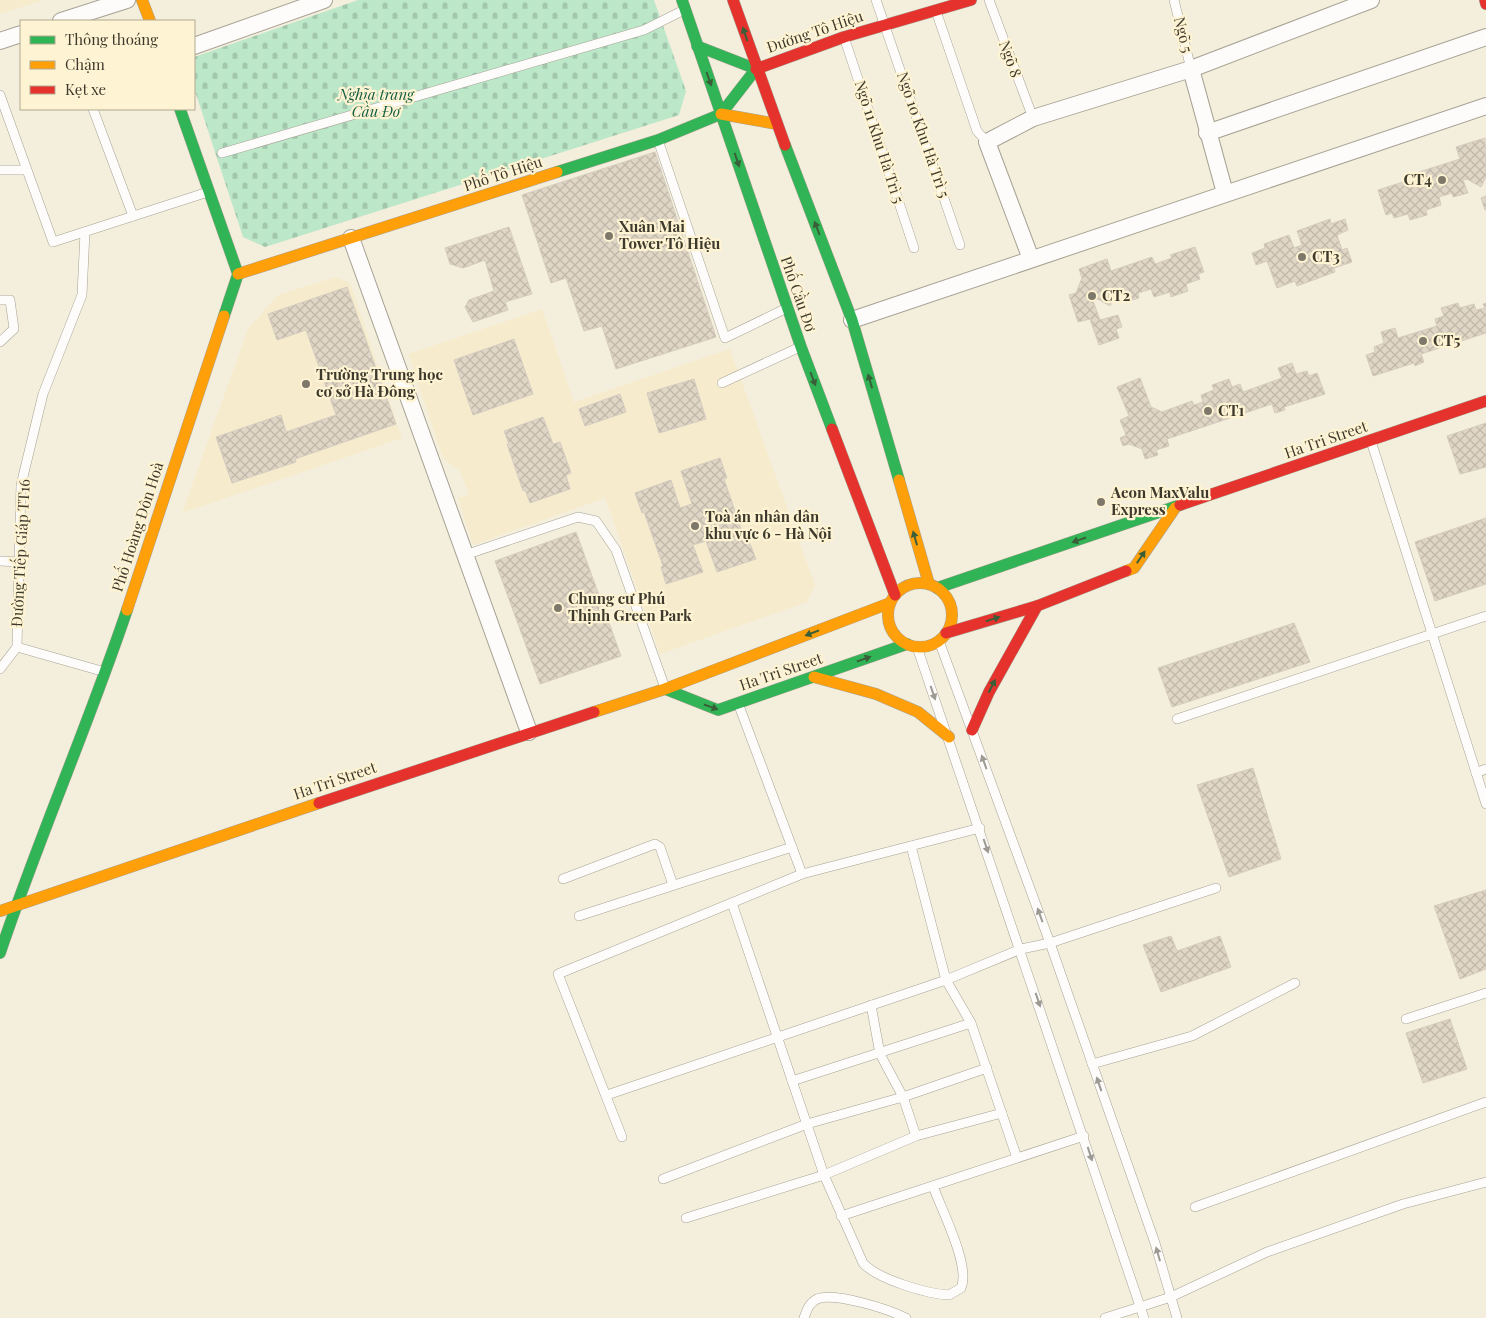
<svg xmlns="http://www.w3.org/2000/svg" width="1486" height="1318" font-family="'Playfair Display',serif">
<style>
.built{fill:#f6eccd}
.cemetery{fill:url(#cemetery-stones)}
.building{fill:url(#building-cross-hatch);stroke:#d5ccc0}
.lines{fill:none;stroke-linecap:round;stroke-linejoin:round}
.lane-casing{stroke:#a7a294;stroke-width:10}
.street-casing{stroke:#a7a294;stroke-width:18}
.fast-casing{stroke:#a7a294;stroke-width:12}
.slow-casing{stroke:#a7a294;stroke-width:12}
.jam-casing{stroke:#a7a294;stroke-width:12}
.lane{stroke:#fdfcfa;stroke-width:9}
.street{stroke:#fdfcfa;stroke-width:16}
.fast{stroke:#30b455;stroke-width:11}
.slow{stroke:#ff9f0a;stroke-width:11}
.jam{stroke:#e5322d;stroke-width:11}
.oneway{fill:#395e38}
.oneway2{fill:#9d9a93}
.poi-dot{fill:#7d786a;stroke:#fef3d2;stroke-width:2}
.labels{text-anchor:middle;stroke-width:4.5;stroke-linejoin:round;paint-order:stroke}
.street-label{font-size:15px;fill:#3d392c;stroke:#fef3d2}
.park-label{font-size:15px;font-style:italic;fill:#155e43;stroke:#fef3d2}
.poi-label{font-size:15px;font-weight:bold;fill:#3d392c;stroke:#fef3d2;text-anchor:start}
</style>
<defs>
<pattern id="cemetery-stones" width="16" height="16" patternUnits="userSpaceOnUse" patternTransform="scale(1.25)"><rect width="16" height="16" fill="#bce7c9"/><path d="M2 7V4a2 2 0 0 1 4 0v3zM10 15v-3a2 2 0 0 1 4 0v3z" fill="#a2c7ad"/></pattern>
<pattern id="building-cross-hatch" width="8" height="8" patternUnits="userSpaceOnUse" patternTransform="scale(1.25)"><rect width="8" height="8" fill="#e0d6c6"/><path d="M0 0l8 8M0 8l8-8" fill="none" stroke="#c1b8aa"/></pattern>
</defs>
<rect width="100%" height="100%" fill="#f4eedc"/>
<g class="built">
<polygon points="0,0 44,0 0,14"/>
<polygon points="335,277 350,283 402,438 182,513 248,329 278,295"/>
<polygon points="542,309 574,402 730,349 815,585 807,602 660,654 605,498 473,545 458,498 469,495 460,471 443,459 408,354"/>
</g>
<polygon class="cemetery" points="358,0 654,0 686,91 679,115 265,247 243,237 194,88 194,57"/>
<g class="building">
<polygon points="1485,138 1486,177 1481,187 1467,179 1463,180 1468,193 1453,197 1452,193 1439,197 1441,205 1426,210 1427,215 1410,220 1408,214 1394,218 1392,213 1386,215 1378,190 1403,182 1404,185 1421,179 1419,172 1460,159 1456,147"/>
<polygon points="655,152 716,337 616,369 602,326 584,331 566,278 551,283 522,195"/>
<polygon points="1486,196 1486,210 1485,210 1481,198"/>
<polygon points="1330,219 1331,224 1345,219 1348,230 1337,235 1342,250 1347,248 1352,262 1334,268 1335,272 1297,286 1295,281 1277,288 1267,261 1256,265 1252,253 1265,248 1264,244 1289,235 1294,248 1302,245 1297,231"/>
<polygon points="509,227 532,294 505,302 508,310 473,322 465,307 469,300 494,291 485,260 463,268 450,264 445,248"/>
<polygon points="1195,247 1204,272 1198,274 1200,279 1186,284 1188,291 1171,297 1170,292 1154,297 1151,289 1138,293 1139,298 1125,302 1121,290 1118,291 1110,306 1098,299 1093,301 1100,320 1118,315 1122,327 1116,329 1119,338 1099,345 1090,319 1078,322 1069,295 1076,293 1082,278 1079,269 1107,259 1111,271 1152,257 1155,264 1172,258 1170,255"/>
<polygon points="347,287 396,424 295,459 296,462 232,483 216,437 281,415 286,432 336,415 306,330 277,340 268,314"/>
<polygon points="1458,303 1460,308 1474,304 1476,310 1485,308 1483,304 1486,303 1486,333 1421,354 1424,362 1415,366 1414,363 1373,376 1366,355 1375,352 1374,347 1384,343 1381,332 1395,328 1398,338 1437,326 1435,319 1444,316 1441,308"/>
<polygon points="514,339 533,394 473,415 454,360"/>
<polygon points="1292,363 1296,374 1307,371 1309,376 1317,373 1325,394 1284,407 1285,410 1275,413 1272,404 1167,439 1169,446 1156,450 1158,455 1145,459 1142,449 1129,444 1123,446 1120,438 1126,435 1120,420 1129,416 1117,387 1140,378 1151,407 1162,412 1192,401 1194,405 1203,402 1201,395 1214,390 1212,385 1229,379 1232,387 1240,384 1243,392 1282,378 1278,368"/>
<polygon points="694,379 706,419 659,433 647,393"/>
<polygon points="620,394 626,412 585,426 579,409"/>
<polygon points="543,417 553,444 560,442 571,473 566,475 570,489 530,503 525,490 523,491 507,444 509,444 504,431"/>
<polygon points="1486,423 1486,467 1460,474 1447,436"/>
<polygon points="720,458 727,478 724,479 745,540 748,539 756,559 717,572 706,541 693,545 703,572 666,584 661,567 663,566 644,512 642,513 635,493 671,480 680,508 692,504 681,471"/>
<polygon points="1486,518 1486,584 1435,601 1415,542"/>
<polygon points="576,532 621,656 540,684 495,561"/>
<polygon points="1294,623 1310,662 1172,707 1158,668"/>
<polygon points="1253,768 1281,859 1229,877 1197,785"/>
<polygon points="1486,890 1486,969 1460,979 1434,906"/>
<polygon points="1171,936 1177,951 1220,936 1231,967 1161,992 1143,945"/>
<polygon points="1450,1019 1467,1069 1423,1083 1406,1033"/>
</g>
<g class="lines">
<defs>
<g id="lane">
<polyline points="876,0 960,245"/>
<polyline points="989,0 1033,118"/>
<polyline points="1174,0 1191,69"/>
<polyline points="936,11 977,131 987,142"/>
<polyline points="844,37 914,248"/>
<polyline points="0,95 53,242 208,192"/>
<polyline points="93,109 133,216"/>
<polyline points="658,140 725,338 787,308"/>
<polyline points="222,153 644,30 684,10"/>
<polyline points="0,170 26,170"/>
<polyline points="0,300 10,300 14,329 0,342"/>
<polyline points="722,383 800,347"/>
<polyline points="1371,441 1486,804"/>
<polyline points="465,555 578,517 596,521 616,550 665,688"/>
<polyline points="0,561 19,562"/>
<polyline points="939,641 1050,943 1155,1243 1177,1318"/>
<polyline points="17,647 105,672"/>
<polyline points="917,647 1144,1318"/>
<polyline points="0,669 17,647 21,485 43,394 82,295 85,232"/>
<polyline points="738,703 802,874"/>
<polyline points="1177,719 1486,616"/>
<polyline points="1476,773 1486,769"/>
<polyline points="911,846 946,980 971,1023 1017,1158"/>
<polyline points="563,879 655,844 660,847 673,885"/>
<path d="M732 903 824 1175 863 1263C877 1279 927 1294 949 1295L961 1288C971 1266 941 1209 933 1186"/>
<polyline points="579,916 792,847"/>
<polyline points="871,1005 880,1054 903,1097 916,1136 1002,1113"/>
<polyline points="1406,1019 1486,993"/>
<polyline points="1092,1064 1192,1036 1295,983"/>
<polyline points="792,1081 971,1023"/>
<polyline points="607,1095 946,980 1021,949 1050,943 1216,888"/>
<polyline points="622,1137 558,974 802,874 980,828"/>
<polyline points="663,1179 807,1124 903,1097 987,1068"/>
<polyline points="1195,1207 1486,1102"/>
<polyline points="841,1216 1084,1136"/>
<polyline points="686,1218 824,1175 916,1136"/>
<path d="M804 1318C807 1310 809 1303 817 1299 835 1292 888 1309 906 1318"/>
<polyline points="1105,1318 1171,1297 1267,1252 1403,1204 1486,1182"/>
</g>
<g id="street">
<polyline points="61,21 127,0"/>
<polyline points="0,41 21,34"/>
<polyline points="194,46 324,0"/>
<polyline points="1191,69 1225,193"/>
<polyline points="1207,133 1486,37"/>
<polyline points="351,238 529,732"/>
<polyline points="1031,259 987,142 1033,118 1191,69 1371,0"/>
<polyline points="852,320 1486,106"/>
</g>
<g id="fast">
<polyline points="682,0 801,347 832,429"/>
<polyline points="697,46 756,69"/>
<polyline points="180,109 238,274 224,316"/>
<polyline points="785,145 852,320 899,480"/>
<polyline points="557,172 658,140 721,114 756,69"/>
<polyline points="937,588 1180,505"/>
<polyline points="665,689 718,710 907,644"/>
<path d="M0 953C39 837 88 726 127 610"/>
</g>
<g id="slow">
<polyline points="142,0 150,21"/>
<polyline points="721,114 777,124"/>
<polyline points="238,274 557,172"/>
<polyline points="899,480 929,584"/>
<polyline points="1126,571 1134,568 1175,508"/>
<circle cx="920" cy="615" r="32"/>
<polyline points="127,610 224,316"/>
<polyline points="814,677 876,694 918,712 949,737"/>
<polyline points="594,712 665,689 890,603"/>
<polyline points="0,911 319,803"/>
</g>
<g id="jam">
<polyline points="733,0 785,145"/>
<polyline points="1485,0 1486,4"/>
<polyline points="756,69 844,37 971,0"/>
<polyline points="832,429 895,595"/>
<polyline points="1180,505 1486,401"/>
<polyline points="946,633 1037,606 1126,571"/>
<polyline points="972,730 989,692 1037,606"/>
<polyline points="319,803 594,712"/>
</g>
</defs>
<use href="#lane" class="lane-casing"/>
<use href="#street" class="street-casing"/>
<use href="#fast" class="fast-casing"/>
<use href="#slow" class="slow-casing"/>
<use href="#jam" class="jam-casing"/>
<use href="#lane" class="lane"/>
<use href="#street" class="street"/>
<use href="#fast" class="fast"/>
<use href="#slow" class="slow"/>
<use href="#jam" class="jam"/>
</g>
<defs><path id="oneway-solid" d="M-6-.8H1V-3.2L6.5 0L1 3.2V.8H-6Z" transform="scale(1.25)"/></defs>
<g class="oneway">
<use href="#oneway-solid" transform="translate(745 34) rotate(-109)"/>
<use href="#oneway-solid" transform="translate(709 79) rotate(70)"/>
<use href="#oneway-solid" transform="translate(737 160) rotate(71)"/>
<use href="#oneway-solid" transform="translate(817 228) rotate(-111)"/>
<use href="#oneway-solid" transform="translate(813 379) rotate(69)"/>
<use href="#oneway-solid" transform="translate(870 381) rotate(-106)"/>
<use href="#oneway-solid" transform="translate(915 538) rotate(-106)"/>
<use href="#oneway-solid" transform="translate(1079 540) rotate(161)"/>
<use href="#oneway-solid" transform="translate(1141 557) rotate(-56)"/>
<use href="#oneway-solid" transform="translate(993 619) rotate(-17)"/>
<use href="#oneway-solid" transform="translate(812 633) rotate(159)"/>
<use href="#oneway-solid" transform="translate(864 659) rotate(-19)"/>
<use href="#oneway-solid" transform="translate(992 686) rotate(-63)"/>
<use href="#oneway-solid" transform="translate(711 707) rotate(19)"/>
</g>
<g class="oneway2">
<use href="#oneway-solid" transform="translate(933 693) rotate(71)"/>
<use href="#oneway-solid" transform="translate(984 762) rotate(-110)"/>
<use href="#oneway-solid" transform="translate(986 846) rotate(71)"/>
<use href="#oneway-solid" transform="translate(1040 915) rotate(-110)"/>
<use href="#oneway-solid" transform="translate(1038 1000) rotate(71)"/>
<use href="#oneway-solid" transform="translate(1099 1084) rotate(-109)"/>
<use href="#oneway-solid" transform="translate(1090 1154) rotate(72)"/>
<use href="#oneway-solid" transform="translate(1158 1254) rotate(-106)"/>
</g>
<g class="poi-dot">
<circle cx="1442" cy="180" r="5"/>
<circle cx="609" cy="236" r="5"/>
<circle cx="1302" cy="257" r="5"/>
<circle cx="1092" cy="296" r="5"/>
<circle cx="1423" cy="341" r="5"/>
<circle cx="306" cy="384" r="5"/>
<circle cx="1208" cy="411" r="5"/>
<circle cx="1101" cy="502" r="5"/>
<circle cx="695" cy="526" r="5"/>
<circle cx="558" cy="608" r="5"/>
</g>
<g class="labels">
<g class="street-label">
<text transform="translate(815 32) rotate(-19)" y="5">Đường Tô Hiệu</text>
<text transform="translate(1183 35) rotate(76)" y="5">Ngõ 5</text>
<text transform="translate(1010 59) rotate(70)" y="5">Ngõ 8</text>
<text transform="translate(923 135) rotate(71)" y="5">Ngõ 10 Khu Hà Trì 5</text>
<text transform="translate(879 142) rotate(72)" y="5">Ngõ 11 Khu Hà Trì 5</text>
<text transform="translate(503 174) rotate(-18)" y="5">Phố Tô Hiệu</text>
<text transform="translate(798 294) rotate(71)" y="5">Phố Cầu Đơ</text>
<text transform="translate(1326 440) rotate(-19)" y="5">Ha Tri Street</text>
<text transform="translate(138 527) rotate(-72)" y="5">Phố Hoàng Đôn Hoà</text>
<text transform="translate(21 553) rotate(-87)" y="5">Đường Tiếp Giáp TT16</text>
<text transform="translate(781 672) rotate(-19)" y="5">Ha Tri Street</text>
<text transform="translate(335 781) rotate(-19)" y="5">Ha Tri Street</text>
</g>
<g class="park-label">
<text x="376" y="100">Nghĩa trang<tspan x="376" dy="17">Cầu Đơ</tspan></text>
</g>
<g class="poi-label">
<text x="1432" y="185" text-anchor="end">CT4</text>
<text x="619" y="232">Xuân Mai<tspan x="619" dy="17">Tower Tô Hiệu</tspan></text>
<text x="1312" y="262">CT3</text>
<text x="1102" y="301">CT2</text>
<text x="1433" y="346">CT5</text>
<text x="316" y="380">Trường Trung học<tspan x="316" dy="17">cơ sở Hà Đông</tspan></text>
<text x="1218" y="416">CT1</text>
<text x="1111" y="498">Aeon MaxValu<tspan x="1111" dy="17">Express</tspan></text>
<text x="705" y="522">Toà án nhân dân<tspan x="705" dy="17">khu vực 6 - Hà Nội</tspan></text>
<text x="568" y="604">Chung cư Phú<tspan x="568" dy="17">Thịnh Green Park</tspan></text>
</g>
</g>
<rect x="20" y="20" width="175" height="90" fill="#fef3d2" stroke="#b1a990"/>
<rect x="30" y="36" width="25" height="8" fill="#30b455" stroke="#b1a990"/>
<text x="65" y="45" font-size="15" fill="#3d392c">Thông thoáng</text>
<rect x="30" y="61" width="25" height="8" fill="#ff9f0a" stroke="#b1a990"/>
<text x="65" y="70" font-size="15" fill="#3d392c">Chậm</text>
<rect x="30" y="86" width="25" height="8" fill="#e5322d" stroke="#b1a990"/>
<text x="65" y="95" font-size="15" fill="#3d392c">Kẹt xe</text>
</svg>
